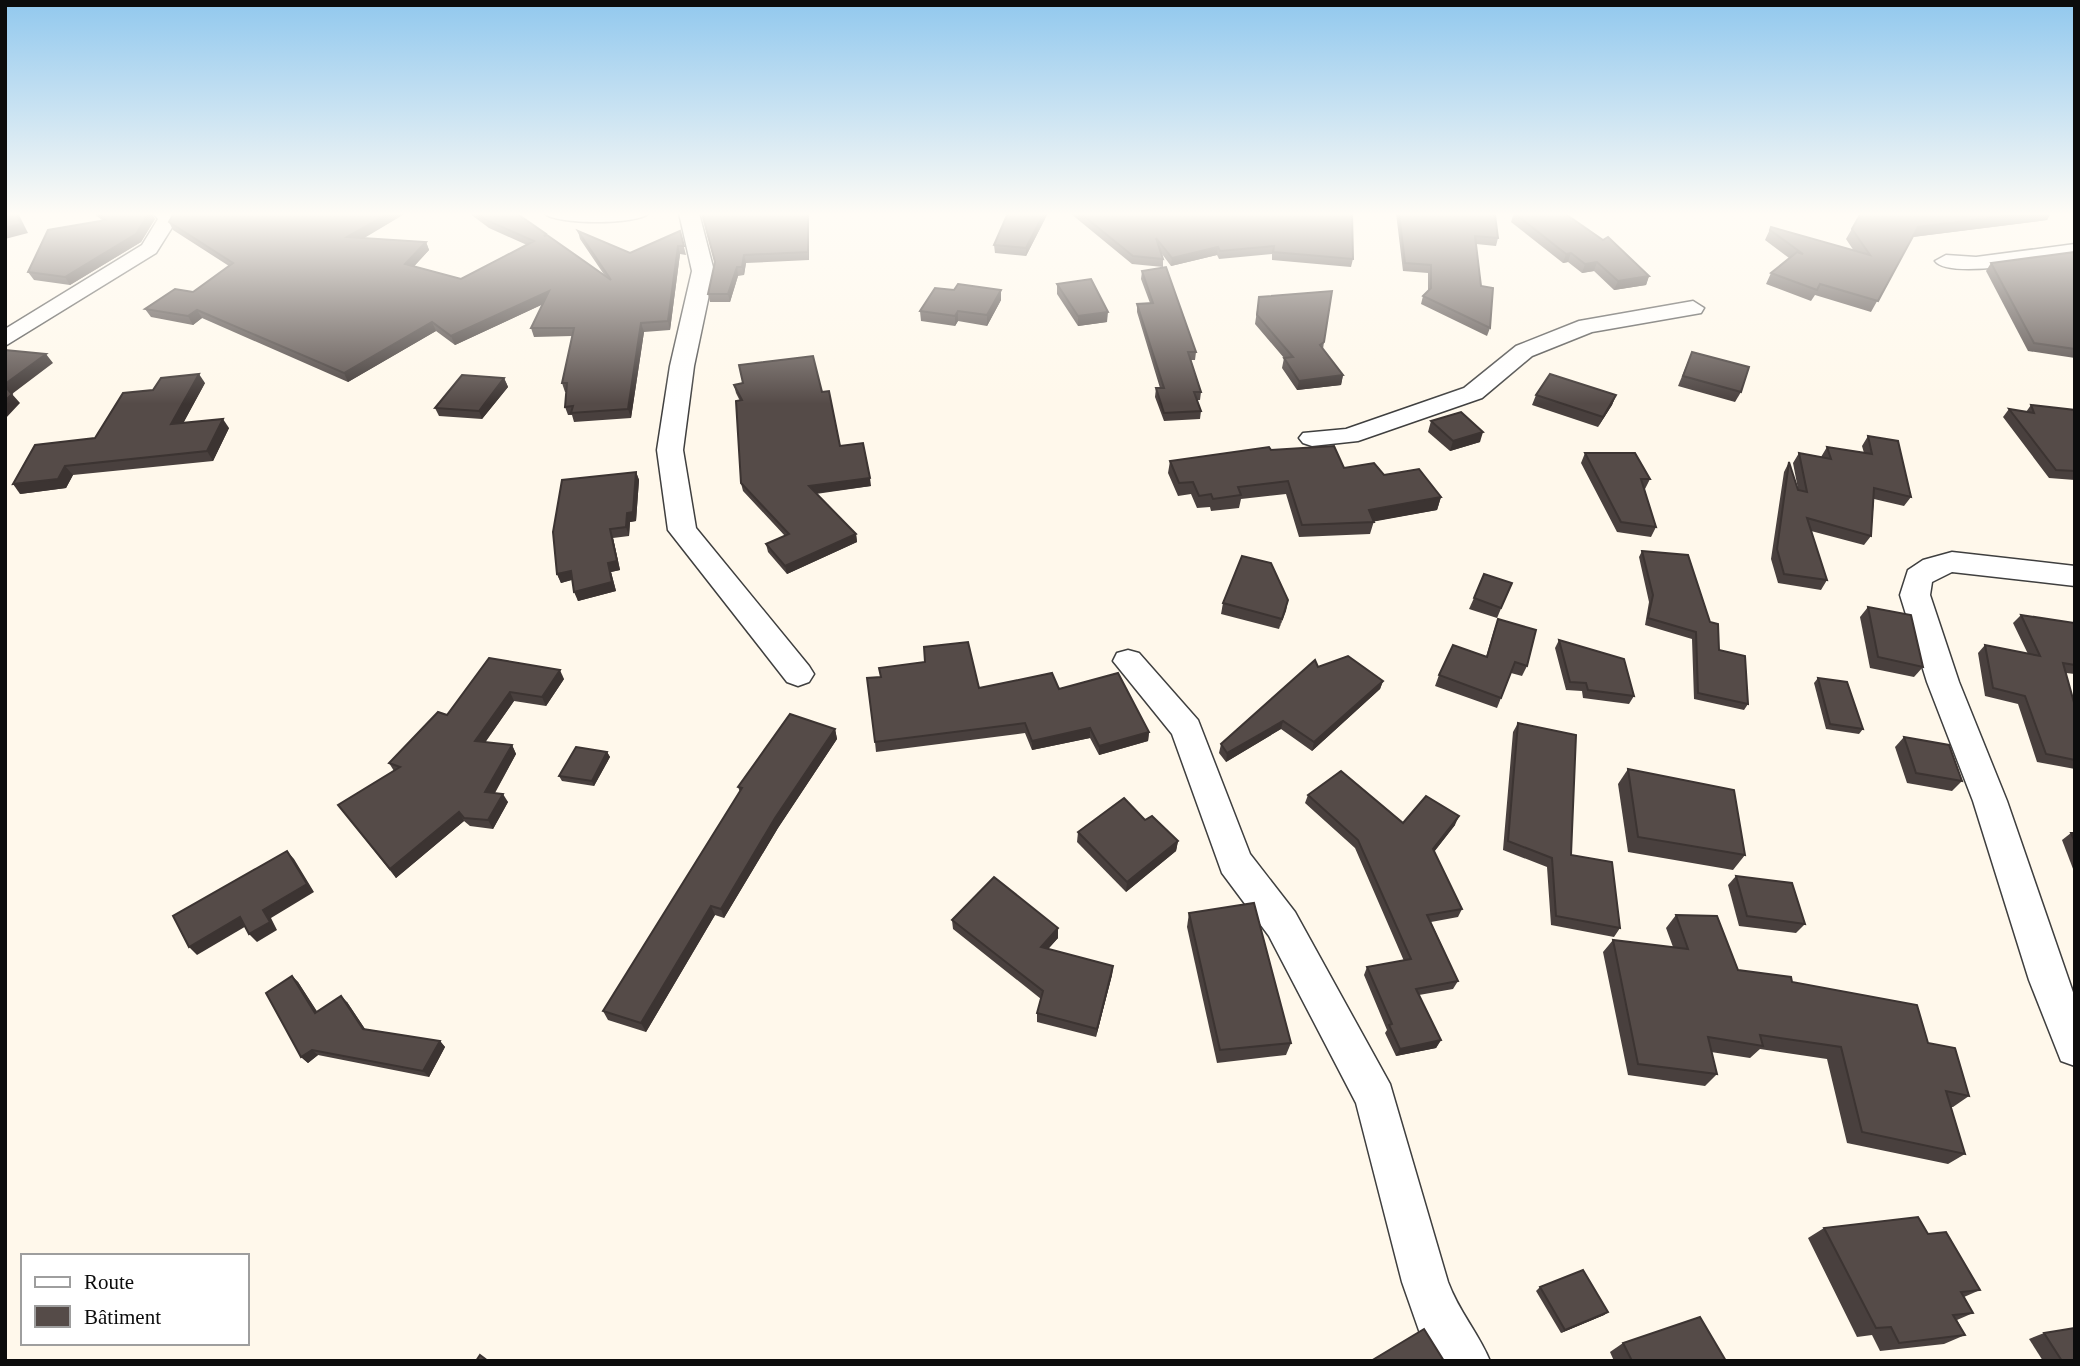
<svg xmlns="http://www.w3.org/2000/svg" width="2080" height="1366" font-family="Georgia,serif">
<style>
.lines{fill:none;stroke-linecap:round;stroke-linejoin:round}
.street-casing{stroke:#3f3f3f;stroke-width:3}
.street{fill:#fff;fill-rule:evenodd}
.wall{fill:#49403e}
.shaded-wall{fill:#3c3432}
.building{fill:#554b48;stroke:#3c3432;stroke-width:2}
</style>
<rect width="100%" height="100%" fill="#fff8eb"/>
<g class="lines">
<defs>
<g id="street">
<polygon points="153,213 174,213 178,218 156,253 5,346 5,329 142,245 158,219"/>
<path d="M544 213H649C639 225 554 225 544 213Z"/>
<polygon points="679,213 699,213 714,271 694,366 683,450 696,528 809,666 814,674 809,682 798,686 787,682 668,530 657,450 670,366 692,271"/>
<path d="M2075 244V256C2051 260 1948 280 1935 261L1946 255 1976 257Z"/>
<polygon points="1693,301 1704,308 1701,313 1592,332 1532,356 1482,398 1358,441 1312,446 1303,443 1299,438 1303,433 1346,429 1464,388 1516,346 1579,321"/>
<polygon points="1952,552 2075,566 2075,586 1952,572 1932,582 1930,595 1959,682 2007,801 2075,998 2075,1066 2061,1061 2029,980 1973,801 1927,682 1900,595 1908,570 1923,560"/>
<path d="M1128 650 1139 653 1198 720 1250 854 1295 912 1390 1084 1448 1282C1459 1312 1478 1332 1490 1361H1437L1422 1339 1402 1282 1356 1103 1269 936 1222 873 1172 734 1113 661 1117 653Z"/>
</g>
</defs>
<use href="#street" class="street-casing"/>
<use href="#street" class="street"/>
</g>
<g class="wall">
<polygon points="93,213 151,213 155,219 141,242 70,285 34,280 28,272 102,220"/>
<polygon points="174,213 406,213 363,238 426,242 429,250 414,266 461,279 527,245 489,228 469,213 516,213 605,276 580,239 578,231 630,253 680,231 686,255 680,254 670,330 644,332 631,418 574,422 572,415 568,415 565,407 566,392 565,392 562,383 572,336 534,337 531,328 543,304 455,345 436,331 348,382 202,318 193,325 151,317 145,309 193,292 229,266 173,230 169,222"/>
<polygon points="701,213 809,213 809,260 746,263 744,275 738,276 730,302 710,302 708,294 715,263"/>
<polygon points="1008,213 1048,213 1026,256 995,253 994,245"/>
<polygon points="1070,213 1352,213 1353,259 1351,267 1272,260 1272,254 1219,259 1217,255 1171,266 1162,254 1163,259 1163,267 1132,264"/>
<polygon points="1396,213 1478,213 1498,238 1496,246 1476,244 1481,286 1490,328 1487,336 1421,304 1423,296 1428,291 1428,273 1403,271"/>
<polygon points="1514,213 1649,276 1646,285 1614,290 1594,271 1582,273 1568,262 1563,263 1511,222"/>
<polygon points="1861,213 2059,213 2050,214 2047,220 1913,237 1871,312 1815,295 1811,301 1766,284 1771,273 1789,258 1765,240 1771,227 1854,251 1846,239"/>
<polygon points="2075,252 2075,358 2028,351 1986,271 1991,263"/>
<polygon points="1142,271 1196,352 1195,360 1191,360 1201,392 1200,400 1197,400 1201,411 1200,419 1164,421 1155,397 1156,388 1160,388 1137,312 1137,304 1150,303 1141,279"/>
<polygon points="1057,284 1107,322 1078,326 1057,294"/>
<polygon points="954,290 1001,300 987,326 958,321 955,326 921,321 920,311"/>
<polygon points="1259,297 1324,342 1323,349 1343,375 1341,385 1297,390 1282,368 1284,358 1255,324"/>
<polygon points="1692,352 1741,392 1735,402 1678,386"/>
<polygon points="504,378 508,387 482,419 439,416 435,408"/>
<polygon points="205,383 183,423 229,428 213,461 73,475 66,488 20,494 95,438 153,390"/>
<polygon points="734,385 822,392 840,446 871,486 816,494 856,534 857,542 787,574 768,552 766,544 785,536 743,491 741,483 740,401 736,393"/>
<polygon points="1536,395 1616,395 1612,405 1598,427 1532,405"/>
<polygon points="2031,405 2075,410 2075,480 2049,478 2003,417 2009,409 2026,412"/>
<polygon points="1431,421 1480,442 1450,451 1428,432"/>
<polygon points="1868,436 1911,497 1904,506 1874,499 1871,536 1864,545 1811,531 1827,580 1821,590 1778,583 1771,559 1784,472 1789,462 1798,489 1793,463 1799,453 1821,457 1827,447 1864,453 1862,446"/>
<polygon points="1271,450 1344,468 1384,475 1441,497 1437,510 1374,521 1370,534 1299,537 1286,494 1241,499 1239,508 1211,511 1210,507 1197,508 1191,494 1178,496 1168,473 1170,461"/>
<polygon points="1585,453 1650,479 1645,489 1644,489 1656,527 1651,537 1617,532 1581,463"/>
<polygon points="636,472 639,480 636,521 630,522 629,536 613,538 620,570 611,572 616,591 578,601 572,580 561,583 557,574"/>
<polygon points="1642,551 1719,650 1748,704 1744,710 1694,699 1692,639 1645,625 1649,602 1639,557"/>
<polygon points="1512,583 1497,618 1469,609 1474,598"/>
<polygon points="1288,600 1279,629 1221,614 1223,603"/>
<polygon points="1868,607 1923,667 1914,677 1870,668 1860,617"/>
<polygon points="2021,615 2075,623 2075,674 2066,673 2075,706 2075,769 2037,762 2018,704 1985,696 1978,653 1985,645 2028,654 2013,623"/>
<polygon points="1498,619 1527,666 1522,676 1511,673 1497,708 1435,686 1439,675 1486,657 1494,630"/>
<polygon points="1559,640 1634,696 1629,704 1583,698 1582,691 1566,690 1555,648"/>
<polygon points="489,658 564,679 546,706 514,701 485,742 512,745 516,754 495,793 508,802 493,829 470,826 464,821 396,878 338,805 394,771 389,763 447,715"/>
<polygon points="1318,667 1383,681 1380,689 1312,751 1281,729 1226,762 1219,753 1221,744"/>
<polygon points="881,677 979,688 1059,689 1149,732 1148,741 1099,755 1090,738 1032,750 1025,733 876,752 875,742"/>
<polygon points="1818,678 1863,729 1859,734 1826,729 1814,683"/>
<polygon points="1518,723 1571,855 1620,928 1614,937 1551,925 1547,867 1503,850 1513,732"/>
<polygon points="835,729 837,739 778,828 724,918 715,915 646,1032 608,1020 603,1011 740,792 738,787"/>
<polygon points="1904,737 1962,781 1952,791 1907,783 1895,747"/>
<polygon points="607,752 610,757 594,786 562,781 559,776"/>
<polygon points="1628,769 1745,855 1733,870 1628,852 1618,784"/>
<polygon points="1308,795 1403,823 1455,825 1434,852 1462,909 1458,917 1431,922 1458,981 1453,989 1419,995 1441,1040 1436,1048 1396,1056 1385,1033 1387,1030 1364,975 1367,967 1404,961 1355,848 1305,803"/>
<polygon points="1145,820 1178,841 1176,851 1126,892 1077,842 1078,832"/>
<polygon points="2071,833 2075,842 2075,874 2062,840"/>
<polygon points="1736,876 1805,924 1796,933 1739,926 1728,885"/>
<polygon points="1189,913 1291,1043 1286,1055 1217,1063 1187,927"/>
<polygon points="1676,915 1738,970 1792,982 1928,1043 1969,1096 1953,1107 1950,1107 1965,1154 1948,1164 1847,1143 1827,1059 1760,1049 1750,1058 1711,1052 1717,1074 1705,1086 1628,1075 1603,952 1613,940 1673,947 1666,928"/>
<polygon points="952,920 1058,928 1058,938 1048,949 1113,966 1112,975 1096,1037 1037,1022 1037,1013 1041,999 953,929"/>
<polygon points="292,976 298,982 317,1012 347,1002 365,1029 440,1041 445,1047 429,1077 318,1055 308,1063 301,1057"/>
<polygon points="1824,1228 1928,1234 1980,1290 1964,1297 1973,1313 1957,1320 1965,1335 1944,1344 1880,1351 1872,1335 1857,1337 1808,1238"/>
<polygon points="1540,1287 1608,1312 1604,1315 1561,1333 1536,1291"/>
<polygon points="2044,1333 2075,1361 2043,1361 2029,1339"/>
<polygon points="1623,1343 1726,1361 1614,1361 1610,1352"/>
</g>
<g class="shaded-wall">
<polygon points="16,213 18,213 28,233 5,239 5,228"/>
<polygon points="149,213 151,213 155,219 141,242 70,285 65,277"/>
<polygon points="389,213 406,213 351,246 347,237"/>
<polygon points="808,213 809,213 809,260 808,252"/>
<polygon points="1044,213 1048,213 1026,256 1026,248"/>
<polygon points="2028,213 2059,213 2050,214 2047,220 1912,237 1918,227"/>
<polygon points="426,242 429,250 409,272 405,264"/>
<polygon points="678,246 680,254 670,330 668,321"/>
<polygon points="1218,247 1217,255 1171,266 1172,258"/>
<polygon points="1571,253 1568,262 1563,263 1566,254"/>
<polygon points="744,255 746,263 744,275 742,267"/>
<polygon points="1597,262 1594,271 1582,273 1585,264"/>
<polygon points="737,267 738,276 730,302 728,294"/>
<polygon points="1649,276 1646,285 1614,290 1618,281"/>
<polygon points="1001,290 1001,300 987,326 987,315"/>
<polygon points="549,291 552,300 455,345 451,336"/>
<polygon points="197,310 202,318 193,325 188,316"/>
<polygon points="958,311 958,321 955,326 955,316"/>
<polygon points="1108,312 1107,322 1078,326 1078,316"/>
<polygon points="432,322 436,331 348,382 344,373"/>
<polygon points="641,323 644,332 631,418 628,409"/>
<polygon points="46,354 53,363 12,394 20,403 5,419 5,384"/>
<polygon points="199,374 205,383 178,433 171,424"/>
<polygon points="1343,375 1341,385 1297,390 1299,381"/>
<polygon points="504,378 508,387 482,419 479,411"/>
<polygon points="1616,395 1612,405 1598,427 1603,417"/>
<polygon points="223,419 229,428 213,461 207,451"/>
<polygon points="1483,432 1480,442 1450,451 1453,441"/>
<polygon points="65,466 73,475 66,488 20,494 13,484"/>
<polygon points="636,472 639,480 636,521 630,522 629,536 626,527 627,513"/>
<polygon points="870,478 871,486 810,494 809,486"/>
<polygon points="1441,497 1437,510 1366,523 1369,510"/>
<polygon points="610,529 613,538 620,570 611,572 616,591 578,601 574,592 608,563"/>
<polygon points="856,534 857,542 787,574 785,566"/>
<polygon points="571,571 574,579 561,583 557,574"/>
<polygon points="1288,600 1286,611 1279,629 1282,619"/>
<polygon points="560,670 564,679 546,706 542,697"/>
<polygon points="1383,681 1380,689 1312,751 1314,742"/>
<polygon points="510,692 514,701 480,750 475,741"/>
<polygon points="1283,721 1281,729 1226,762 1227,753"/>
<polygon points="1090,728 1090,738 1032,750 1032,741"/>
<polygon points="835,729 837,739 778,828 724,918 721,909 775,818"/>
<polygon points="1149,732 1148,741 1099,755 1099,746"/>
<polygon points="512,745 516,754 490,801 485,792"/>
<polygon points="607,752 610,757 594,786 592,781"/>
<polygon points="503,794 508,802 493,829 488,820"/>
<polygon points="459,812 464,821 396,878 390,869"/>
<polygon points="1459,816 1455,825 1429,858 1433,849"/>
<polygon points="1178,841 1176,851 1126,892 1127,882"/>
<polygon points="287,851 294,859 314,892 271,918 277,930 257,942 249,934 263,910"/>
<polygon points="711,906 715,915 646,1032 641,1023"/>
<polygon points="240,917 248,925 197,955 189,947"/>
<polygon points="1058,928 1058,938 1041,957 1041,947"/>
<polygon points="1113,966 1112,975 1096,1037 1097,1029"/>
<polygon points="292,976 298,982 322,1019 315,1013"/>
<polygon points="341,996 347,1002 369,1035 363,1029"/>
<polygon points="1441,1040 1436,1048 1396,1056 1400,1049"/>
<polygon points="440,1041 445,1047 429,1077 423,1071"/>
<polygon points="312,1050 318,1055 308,1063 301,1057"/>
<polygon points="1608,1312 1604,1315 1561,1333 1565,1330"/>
</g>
<g class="building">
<polygon points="5,213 16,213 21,224 5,228"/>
<polygon points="98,213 149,213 136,234 65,277 28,272 48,230 106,220"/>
<polygon points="174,213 389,213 347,237 426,242 405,264 461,279 534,241 486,220 477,213 516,213 546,234 544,236 547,235 611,280 578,231 630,253 680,231 684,246 678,246 668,321 641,323 628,409 571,413 573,406 565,407 567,383 562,383 574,328 531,328 549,291 451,336 432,322 344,373 197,310 188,316 145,309 175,289 193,292 233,263 169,222"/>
<polygon points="702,213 808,213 808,252 744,255 742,267 737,267 728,294 708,294 715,262"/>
<polygon points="1008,213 1044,213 1026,248 994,245"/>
<polygon points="1080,213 1352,213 1353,259 1273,252 1274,246 1220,251 1218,247 1172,258 1156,238 1163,259 1133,256"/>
<polygon points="1399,213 1478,213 1495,215 1498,238 1475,236 1481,286 1493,288 1490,328 1423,296 1431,288 1431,265 1405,263"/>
<polygon points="1514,213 1564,213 1603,240 1608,237 1649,276 1618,281 1597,262 1585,264 1571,253 1566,254"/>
<polygon points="1861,213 2028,213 1918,227 1878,301 1820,284 1817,290 1771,273 1797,252 1803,254 1770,230 1771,227 1870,255 1852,229"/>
<polygon points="2075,252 2075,349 2034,343 1991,263"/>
<polygon points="1166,267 1196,352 1188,352 1201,392 1194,392 1201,411 1164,413 1156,388 1164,388 1137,304 1153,303 1142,271"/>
<polygon points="1091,279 1108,312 1078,316 1057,284"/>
<polygon points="958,284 1001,290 987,315 958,311 955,316 920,311 935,288 954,290"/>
<polygon points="1332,291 1324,342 1320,345 1343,375 1299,381 1284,358 1293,357 1257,315 1259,297"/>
<polygon points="5,350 46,354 5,384"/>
<polygon points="1692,352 1749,367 1741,392 1683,376"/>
<polygon points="813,356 822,392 829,391 840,446 863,443 870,478 809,486 856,534 785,566 766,544 789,534 741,483 736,401 742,400 734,385 743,383 739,365"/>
<polygon points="199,374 171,424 223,419 207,451 65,466 58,479 13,484 35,445 95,438 123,393 153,390 161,378"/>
<polygon points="1550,374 1616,395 1603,417 1536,395"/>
<polygon points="462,375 504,378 479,411 435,408"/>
<polygon points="5,386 12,394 5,401"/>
<polygon points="2031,405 2075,410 2075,471 2056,470 2009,409 2034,413"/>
<polygon points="1461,412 1483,432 1453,441 1431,421"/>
<polygon points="1868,436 1898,441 1911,497 1874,488 1871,536 1807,518 1827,580 1784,574 1777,549 1789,462 1798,490 1807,492 1799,453 1831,459 1827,447 1872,454"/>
<polygon points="1334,446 1344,468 1374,463 1384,475 1419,469 1441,497 1369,510 1374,522 1302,525 1288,481 1238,487 1241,495 1213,499 1211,494 1199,496 1193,482 1179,483 1170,461 1269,447 1271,450"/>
<polygon points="1585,453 1635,453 1650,479 1641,479 1656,527 1621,522"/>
<polygon points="636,472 633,512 627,513 626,527 610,529 617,561 608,563 612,582 574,592 571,571 557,574 553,532 562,480"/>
<polygon points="1642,551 1688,555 1710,622 1718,624 1719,650 1745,656 1748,704 1698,693 1696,632 1648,618 1653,595"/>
<polygon points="1242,556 1271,563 1288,600 1282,619 1223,603"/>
<polygon points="1484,574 1512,583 1501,608 1474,598"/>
<polygon points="1868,607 1911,615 1923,667 1878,657"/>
<polygon points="2021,615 2075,623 2075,665 2063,663 2075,706 2075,760 2046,754 2025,696 1993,688 1985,645 2040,656"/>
<polygon points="1498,619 1536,630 1527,666 1515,662 1501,698 1439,675 1453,645 1487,657"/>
<polygon points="1559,640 1624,659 1634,696 1588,690 1586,683 1570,682"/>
<polygon points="968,642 979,688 1052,673 1059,689 1118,673 1149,732 1099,746 1090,728 1032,741 1025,723 875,742 867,678 881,677 879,668 925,662 924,647"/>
<polygon points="1348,656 1383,681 1314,742 1283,721 1227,753 1221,744 1315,660 1318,667"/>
<polygon points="489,658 560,670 542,697 510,692 475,741 512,745 485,792 503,794 488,820 464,818 459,812 390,869 338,805 400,767 389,763 438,712 447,715"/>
<polygon points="1818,678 1847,682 1863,729 1830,724"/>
<polygon points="790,714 835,729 775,818 721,909 711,906 641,1023 603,1011 742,788 738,787"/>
<polygon points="1518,723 1576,735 1571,855 1612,862 1620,928 1556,916 1552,858 1508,841"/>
<polygon points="1904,737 1949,745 1962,781 1916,773"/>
<polygon points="576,747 607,752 592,781 559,776"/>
<polygon points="1628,769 1734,790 1745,855 1638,837"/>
<polygon points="1341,771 1403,823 1426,796 1459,816 1433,849 1462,909 1427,915 1458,981 1416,989 1441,1040 1400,1049 1389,1025 1392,1024 1367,967 1411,959 1358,840 1308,795"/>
<polygon points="1124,798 1145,820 1152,816 1178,841 1127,882 1078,832"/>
<polygon points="2071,833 2075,833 2075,842"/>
<polygon points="287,851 307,884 263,910 270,922 249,934 240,917 189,947 173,916"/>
<polygon points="1736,876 1792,883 1805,924 1747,916"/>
<polygon points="994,877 1058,928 1041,947 1113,966 1097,1029 1037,1013 1043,991 952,920"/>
<polygon points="1254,903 1291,1043 1220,1050 1189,913"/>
<polygon points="1676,915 1717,916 1738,970 1791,977 1792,982 1917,1005 1928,1043 1955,1048 1969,1096 1946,1091 1965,1154 1862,1132 1841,1047 1760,1035 1763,1046 1708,1037 1717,1074 1638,1064 1613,940 1688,949"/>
<polygon points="292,976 315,1013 341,996 363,1029 440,1041 423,1071 312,1050 301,1057 266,993"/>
<polygon points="1918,1217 1928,1234 1946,1232 1980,1290 1961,1292 1973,1313 1953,1315 1965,1335 1899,1343 1891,1327 1876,1328 1824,1228"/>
<polygon points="1583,1270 1608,1312 1565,1330 1540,1287"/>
<polygon points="1700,1317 1726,1361 1632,1361 1623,1343"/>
<polygon points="2075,1328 2075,1361 2062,1361 2044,1333"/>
<polygon points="1424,1329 1444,1361 1371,1361"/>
<polygon points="480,1355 488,1361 476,1361"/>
</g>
<linearGradient id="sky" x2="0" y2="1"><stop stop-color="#91c8ee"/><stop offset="0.53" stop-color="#fffcf6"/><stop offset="1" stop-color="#fffcf6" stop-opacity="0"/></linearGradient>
<rect width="2080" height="404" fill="url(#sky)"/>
<rect width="2080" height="1366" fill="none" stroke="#0c0c0c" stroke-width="14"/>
<rect x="21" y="1254" width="228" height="91" fill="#ffffff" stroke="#9e9e9e" stroke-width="2"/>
<rect x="35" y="1277" width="35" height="10" fill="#ffffff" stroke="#9e9e9e" stroke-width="2"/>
<text x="84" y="1289" font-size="21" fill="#0c0c0c">Route</text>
<rect x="35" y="1306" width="35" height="21" fill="#554b48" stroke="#9e9e9e" stroke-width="2"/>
<text x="84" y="1324" font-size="21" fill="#0c0c0c">Bâtiment</text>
</svg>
